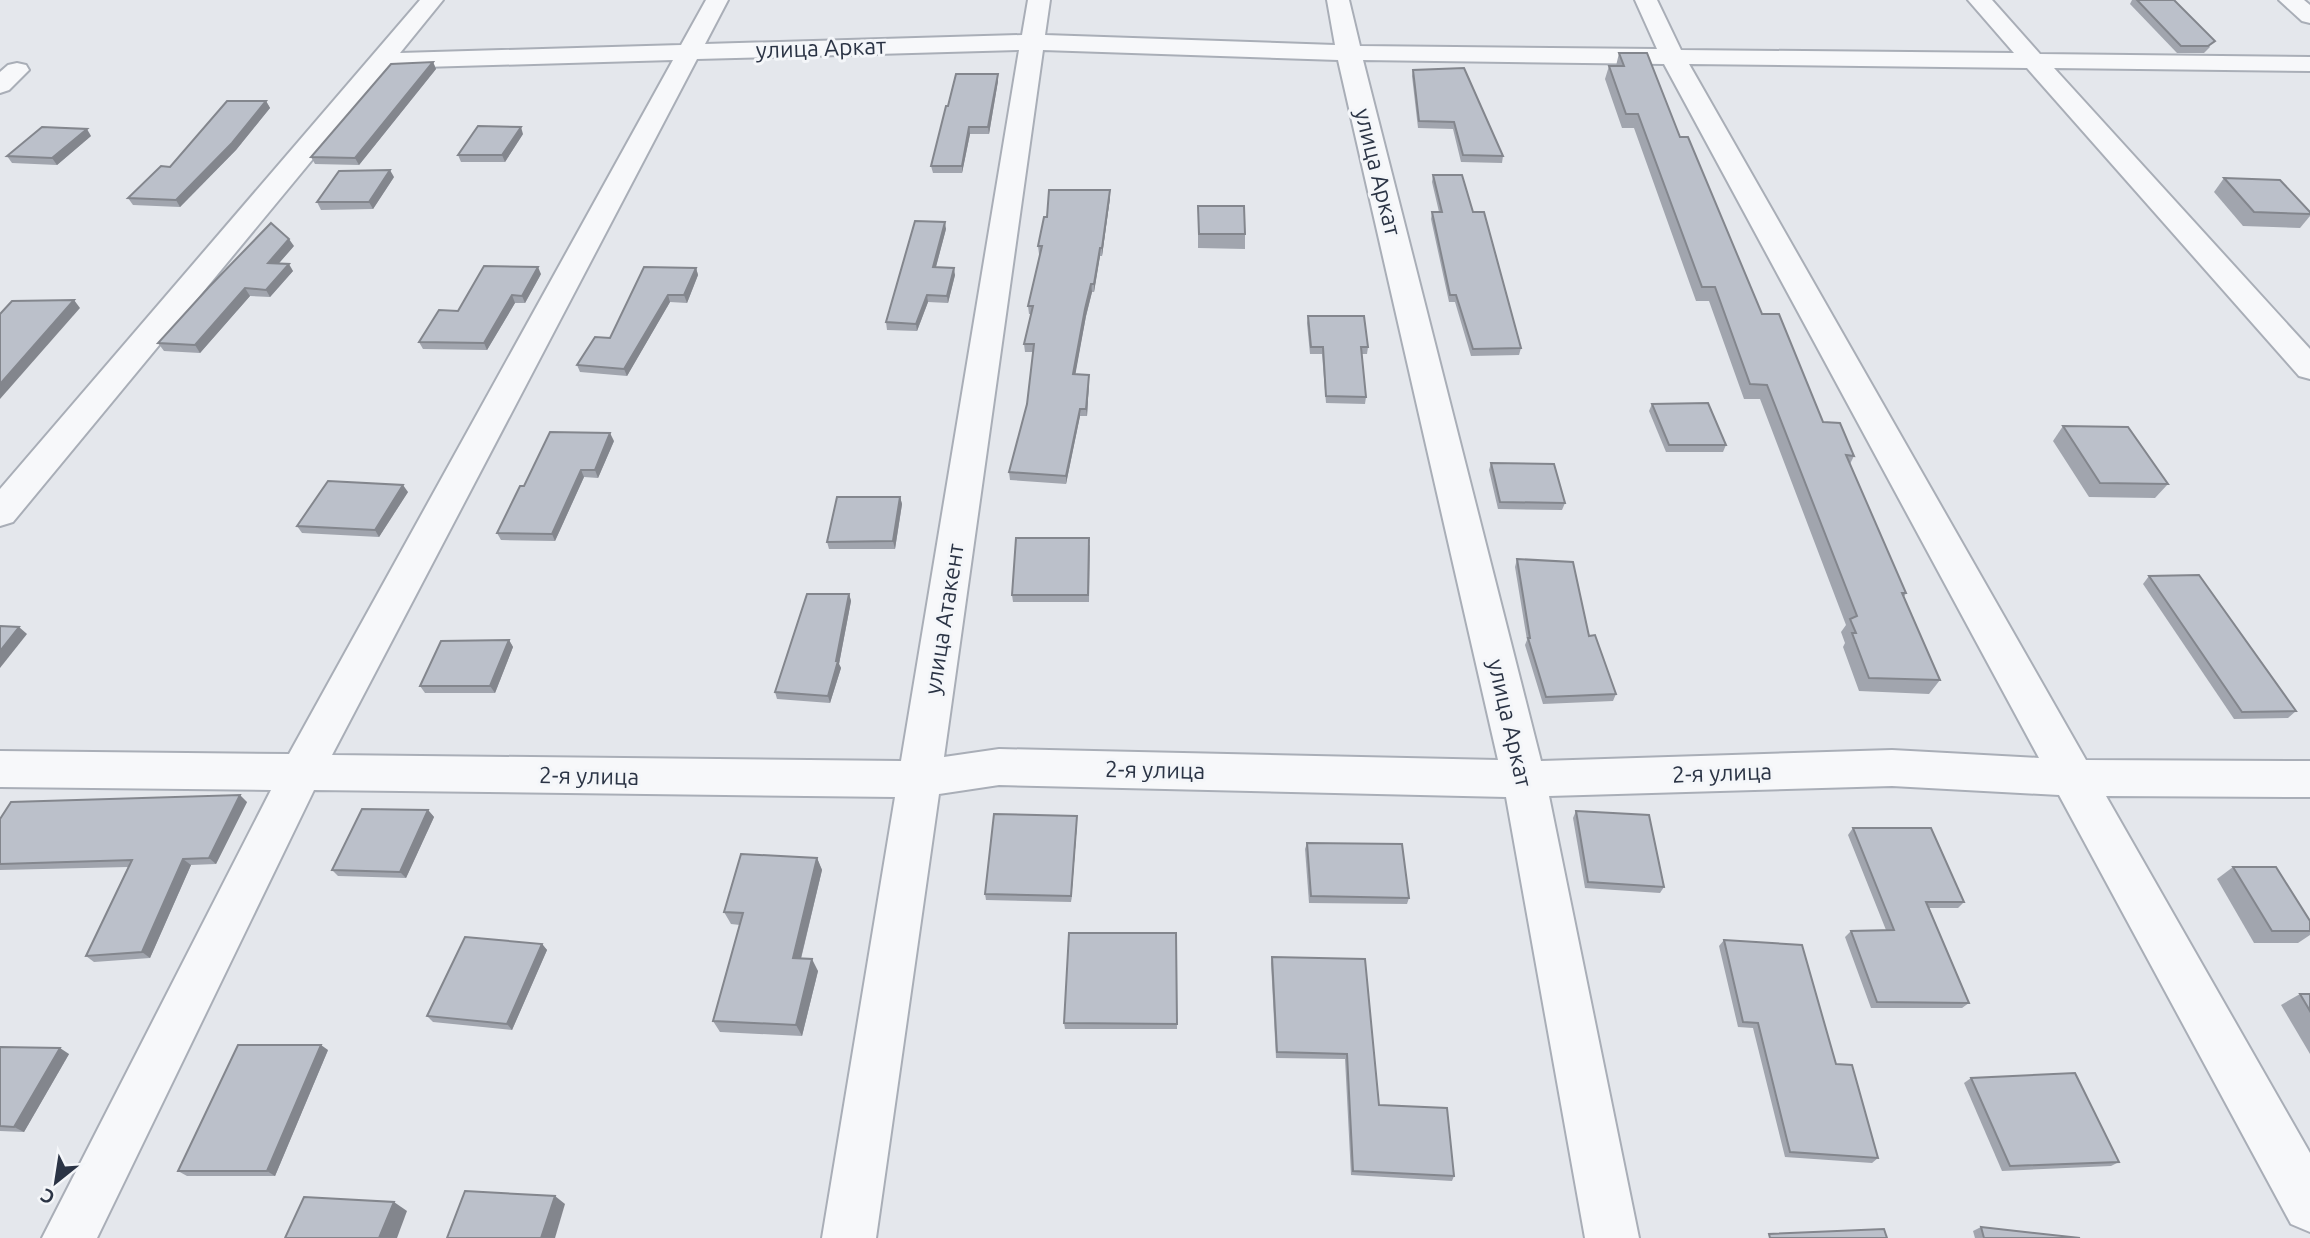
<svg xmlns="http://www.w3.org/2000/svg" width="2310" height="1238" font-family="Ubuntu,sans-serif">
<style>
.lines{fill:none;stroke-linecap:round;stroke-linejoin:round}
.minor-casing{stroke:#a9aeb7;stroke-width:4}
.minor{fill:#f7f8fa;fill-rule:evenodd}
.wall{fill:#a1a5ae}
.shaded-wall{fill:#83868d}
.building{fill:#bbc0ca;stroke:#83868d;stroke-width:2}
.labels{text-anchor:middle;stroke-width:6;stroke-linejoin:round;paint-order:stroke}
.street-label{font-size:23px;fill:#2b3445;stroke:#f4f6f9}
</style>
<rect width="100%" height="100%" fill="#e4e7ec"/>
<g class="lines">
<defs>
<g id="minor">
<path d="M420 0H443L400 53 681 45 706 0H728L705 44 1022 35 1028 0H1050L1045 35 1335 45 1327 0H1349L1360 46 1657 49 1635 0H1657L1681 50 2014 53 1968 0H1992L2040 54 2310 57V71L2054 68 2310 349V379L2299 376 2027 68 1689 64 2086 760 2310 761V797L2106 796 2310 1153V1232L2291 1224 2059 795 1892 786 1549 796 1639 1238H1585L1506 797 999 785 939 794 876 1238H822L895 797 314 790 97 1238H42L271 790 0 787V751L289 754 673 60 388 68 13 522 0 526V489ZM1019 50 901 761 332 755 697 59ZM1043 50 1338 60 1498 760 999 749 944 757ZM1363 60 1664 64 2039 758 1892 750 1541 761Z"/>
<polygon points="2279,0 2304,0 2310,5 2310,23 2302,21"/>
<polygon points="17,63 26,65 29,70 9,90 0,93 0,72 8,65"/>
</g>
</defs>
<use href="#minor" class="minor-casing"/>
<use href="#minor" class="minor"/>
</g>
<g class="wall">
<polygon points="2132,0 2174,0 2210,47 2204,53 2177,53 2130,4"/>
<polygon points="1619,53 1680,137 1762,314 1823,422 1854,456 1850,464 1906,593 1904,597 1940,680 1929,694 1859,691 1843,647 1845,643 1841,632 1846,625 1760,399 1744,399 1709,301 1696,301 1634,128 1622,128 1605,79 1609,66 1616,66"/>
<polygon points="433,62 436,69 359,165 315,164 311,157"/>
<polygon points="1413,70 1503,156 1502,163 1461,162 1453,129 1418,128 1412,76"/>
<polygon points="998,74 998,81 989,134 970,134 962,173 933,173 931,166 948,106"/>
<polygon points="266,101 270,108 236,150 180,207 133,205 128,198 170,167"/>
<polygon points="523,134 505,162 461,162 458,155"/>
<polygon points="91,136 57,165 12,163 7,156"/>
<polygon points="1433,175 1473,212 1521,348 1519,355 1471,356 1455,302 1449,302 1431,219 1432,212 1439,212 1432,182"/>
<polygon points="394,177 373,209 321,210 317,202"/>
<polygon points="2224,178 2310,212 2310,216 2300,228 2243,226 2214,192"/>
<polygon points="1110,198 1102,256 1100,256 1094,292 1092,292 1086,316 1075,374 1089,382 1087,416 1080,416 1066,484 1010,480 1009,472 1027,404 1033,352 1025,352 1024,344 1031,314 1029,314 1028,306 1040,254 1039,254 1038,246 1047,217"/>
<polygon points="1198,206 1245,234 1245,249 1198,248"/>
<polygon points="946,229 936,267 955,275 948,303 928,302 917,331 887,330 886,322"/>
<polygon points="294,246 279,263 293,271 270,297 250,296 200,353 164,351 158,343"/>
<polygon points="696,268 698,275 687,303 670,302 627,376 580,372 577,365"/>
<polygon points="541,274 525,303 515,303 487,350 423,349 419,342 458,311"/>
<polygon points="1308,316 1368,347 1367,354 1362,354 1366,397 1365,404 1326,403 1322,354 1310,354 1307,323"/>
<polygon points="1652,404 1726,445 1723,452 1666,452 1649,411"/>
<polygon points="2063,426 2168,484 2155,498 2089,497 2053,441"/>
<polygon points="614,441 598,478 584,477 555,541 501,540 497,533 524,486"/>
<polygon points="1491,463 1565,503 1562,510 1498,509 1489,470"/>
<polygon points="408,492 379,537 302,533 297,526"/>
<polygon points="900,497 902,504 895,549 829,549 827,542"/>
<polygon points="1090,545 1089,602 1013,602 1012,595"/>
<polygon points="1517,559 1589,636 1616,694 1613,701 1543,704 1525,645 1527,640 1515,567"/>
<polygon points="2149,576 2296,711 2288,718 2234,719 2143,584"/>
<polygon points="849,594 851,601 839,664 841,668 830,703 777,699 775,692"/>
<polygon points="509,640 513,647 495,693 425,693 420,686"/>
<polygon points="247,802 216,864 191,865 150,958 94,962 86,956 128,867 0,870 0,819"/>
<polygon points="428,810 434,817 406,878 338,876 332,870"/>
<polygon points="1576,811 1664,887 1660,893 1585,888 1573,818"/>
<polygon points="1077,823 1071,902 986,900 985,894"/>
<polygon points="1853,828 1964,902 1958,908 1929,908 1969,1003 1962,1008 1871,1008 1845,937 1851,931 1886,930 1848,835"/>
<polygon points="1307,843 1409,898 1407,904 1309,903 1305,849"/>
<polygon points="817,858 822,870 801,959 818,971 802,1036 720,1032 713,1021 740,925 731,924 724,912"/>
<polygon points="2233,867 2310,921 2310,935 2298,943 2254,943 2217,879"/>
<polygon points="1176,933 1177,1029 1065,1029 1064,1023"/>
<polygon points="1724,940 1836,1064 1878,1158 1872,1163 1785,1157 1753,1028 1738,1027 1719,946"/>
<polygon points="542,944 547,950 512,1030 433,1022 427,1016"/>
<polygon points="1272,957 1365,959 1379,1105 1454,1176 1452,1181 1351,1175 1345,1059 1276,1058 1271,963"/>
<polygon points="2300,994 2310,994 2310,1054 2281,1005"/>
<polygon points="0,1047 69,1054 24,1132 0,1131"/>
<polygon points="328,1050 275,1176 187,1176 178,1171"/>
<polygon points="1971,1078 2119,1162 2111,1166 2002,1171 1964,1083"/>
<polygon points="1981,1227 2080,1238 1975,1238 1973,1231"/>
</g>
<g class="shaded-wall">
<polygon points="433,62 436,69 359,165 355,158"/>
<polygon points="998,74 998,81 989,134 988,127"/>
<polygon points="266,101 270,108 236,150 180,207 176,200"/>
<polygon points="521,127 523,134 505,162 502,155"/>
<polygon points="969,127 970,134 962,173 962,166"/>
<polygon points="87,129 91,136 57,165 52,158"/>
<polygon points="390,170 394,177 373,209 369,202"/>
<polygon points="1110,190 1110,198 1102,256 1102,248"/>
<polygon points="945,222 946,229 934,274 933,267"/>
<polygon points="289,239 294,246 273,270 268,263"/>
<polygon points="1100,248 1100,256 1094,292 1094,284"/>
<polygon points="289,264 293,271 270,297 266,290"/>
<polygon points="538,267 541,274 525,303 522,296"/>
<polygon points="696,268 698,275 687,303 684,295"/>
<polygon points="954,268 955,275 948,303 947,296"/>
<polygon points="1091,284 1092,292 1086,316 1074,382 1073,374 1085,309"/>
<polygon points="245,288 250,296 200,353 195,345"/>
<polygon points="512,295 515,303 487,350 484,343"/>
<polygon points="668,295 670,302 627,376 624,369"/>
<polygon points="927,295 928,302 917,331 916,324"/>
<polygon points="74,300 80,308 0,399 0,384"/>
<polygon points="1089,375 1089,382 1087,416 1086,409"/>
<polygon points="1080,409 1080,416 1066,484 1066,476"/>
<polygon points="610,433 614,441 598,478 595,470"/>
<polygon points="581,470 584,477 555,541 552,534"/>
<polygon points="403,485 408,492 379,537 375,530"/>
<polygon points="900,497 902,504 895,549 893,541"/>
<polygon points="849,594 851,601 839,664 841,668 830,703 828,696 836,661"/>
<polygon points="19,627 27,634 0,668 0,651"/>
<polygon points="509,640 513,647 495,693 490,686"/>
<polygon points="240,795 247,802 216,864 209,858"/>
<polygon points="428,810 434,817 406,878 400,872"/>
<polygon points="1077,816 1077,823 1071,902 1071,896"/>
<polygon points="817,858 822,870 798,970 793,958"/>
<polygon points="183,859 191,865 150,958 142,952"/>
<polygon points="542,944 547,950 512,1030 507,1024"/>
<polygon points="812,959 818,971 802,1036 796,1025"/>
<polygon points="321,1045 328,1050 275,1176 267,1171"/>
<polygon points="60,1048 69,1054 24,1132 14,1127"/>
<polygon points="555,1196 565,1204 555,1238 541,1238"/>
<polygon points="394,1202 407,1211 397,1238 379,1238"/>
</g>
<g class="building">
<polygon points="2137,0 2174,0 2215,41 2208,46 2181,46"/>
<polygon points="1619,53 1647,53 1680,137 1688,137 1762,314 1779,314 1823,422 1840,423 1854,456 1846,455 1906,593 1902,593 1940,680 1869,678 1852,633 1856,633 1850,619 1857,616 1767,385 1750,384 1715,287 1702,287 1638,114 1626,114 1609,66 1624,66"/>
<polygon points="433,62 355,158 311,157 391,64"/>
<polygon points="1464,68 1503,156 1463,155 1454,122 1419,121 1413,70"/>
<polygon points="956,74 998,74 988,127 969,127 962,166 931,166 946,106 948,106"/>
<polygon points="227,101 266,101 232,143 176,200 128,198 161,166 170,167"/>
<polygon points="478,126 521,127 502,155 458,155"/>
<polygon points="42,127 87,129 52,158 7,156"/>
<polygon points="390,170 369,202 317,202 339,171"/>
<polygon points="1433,175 1462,175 1473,212 1484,212 1521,348 1473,349 1456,295 1450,295 1432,212 1442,212"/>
<polygon points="2224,178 2280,180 2310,212 2310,214 2254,212"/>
<polygon points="1049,190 1110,190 1102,248 1100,248 1094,284 1091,284 1085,309 1073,374 1089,375 1086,409 1080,409 1066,476 1009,472 1027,404 1034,344 1024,344 1033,306 1028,306 1042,246 1038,246 1044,217 1047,217"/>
<polygon points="1198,206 1244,206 1245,234 1199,234"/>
<polygon points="915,221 945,222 933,267 954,268 947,296 927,295 916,324 886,322"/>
<polygon points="271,223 289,239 268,263 289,264 266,290 245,288 195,345 158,343 209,287"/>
<polygon points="484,266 538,267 522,296 512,295 484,343 419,342 439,310 458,311"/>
<polygon points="644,267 696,268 684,295 668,295 624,369 577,365 595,337 610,338"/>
<polygon points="74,300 0,384 0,314 12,301"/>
<polygon points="1308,316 1364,316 1368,347 1361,347 1366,397 1326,396 1323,347 1311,347"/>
<polygon points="1708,403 1726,445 1669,445 1652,404"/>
<polygon points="2063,426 2128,427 2168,484 2100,483"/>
<polygon points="550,432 610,433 595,470 581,470 552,534 497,533 520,486 524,486"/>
<polygon points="1491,463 1554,464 1565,503 1500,502"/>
<polygon points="328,481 403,485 375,530 297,526"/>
<polygon points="837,497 900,497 893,541 827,542"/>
<polygon points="1016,538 1089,538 1088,595 1012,595"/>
<polygon points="1517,559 1573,562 1589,636 1595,635 1616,694 1546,697 1528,638 1530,638"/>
<polygon points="2199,575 2296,711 2242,712 2149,576"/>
<polygon points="807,594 849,594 836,661 838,661 828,696 775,692"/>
<polygon points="0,626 19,627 0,651"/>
<polygon points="509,640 490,686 420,686 441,641"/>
<polygon points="240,795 209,858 183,859 142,952 86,956 132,860 0,864 0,819 11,802"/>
<polygon points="362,809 428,810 400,872 332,870"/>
<polygon points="1576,811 1649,815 1664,887 1588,882"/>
<polygon points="994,814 1077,816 1071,896 985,894"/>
<polygon points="1853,828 1931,828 1964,902 1926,902 1969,1003 1877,1002 1851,931 1894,930"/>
<polygon points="1307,843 1402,844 1409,898 1311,896"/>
<polygon points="741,854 817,858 793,958 812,959 796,1025 713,1021 743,913 724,912"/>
<polygon points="2233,867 2276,867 2310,921 2310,931 2272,931"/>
<polygon points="1069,933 1176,933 1177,1024 1064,1023"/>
<polygon points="465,937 542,944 507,1024 427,1016"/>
<polygon points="1724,940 1802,945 1836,1064 1852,1065 1878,1158 1790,1152 1758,1023 1743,1022"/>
<polygon points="1272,957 1365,959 1379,1105 1447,1108 1454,1176 1353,1171 1347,1054 1277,1052"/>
<polygon points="2300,994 2310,994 2310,1011"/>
<polygon points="238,1045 321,1045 267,1171 178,1171"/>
<polygon points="0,1047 60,1048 14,1127 0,1126"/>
<polygon points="2075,1073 2119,1162 2010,1166 1971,1078"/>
<polygon points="465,1191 555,1196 541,1238 447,1238"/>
<polygon points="304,1197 394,1202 379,1238 285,1238"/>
<polygon points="1981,1227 2080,1238 1984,1238"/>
<polygon points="1884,1229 1887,1238 1770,1238 1769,1234"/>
</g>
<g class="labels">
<g class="street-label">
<text transform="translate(821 48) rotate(-2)" y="8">улица Аркат</text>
<text transform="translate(1378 172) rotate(76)" y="8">улица Аркат</text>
<text transform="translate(944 619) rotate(-81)" y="8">улица Атакент</text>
<text transform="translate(1510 723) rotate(77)" y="8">улица Аркат</text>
<text transform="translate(1155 770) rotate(1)" y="8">2-я улица</text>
<text transform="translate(1722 773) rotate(-2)" y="8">2-я улица</text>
<text transform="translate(589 776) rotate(1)" y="8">2-я улица</text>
</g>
</g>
<g transform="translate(56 1182) rotate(210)" stroke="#f4f6f9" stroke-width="5" paint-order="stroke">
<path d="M0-5L12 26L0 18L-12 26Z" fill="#2b3445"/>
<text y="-10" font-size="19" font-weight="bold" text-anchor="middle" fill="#2b3445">С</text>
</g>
</svg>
